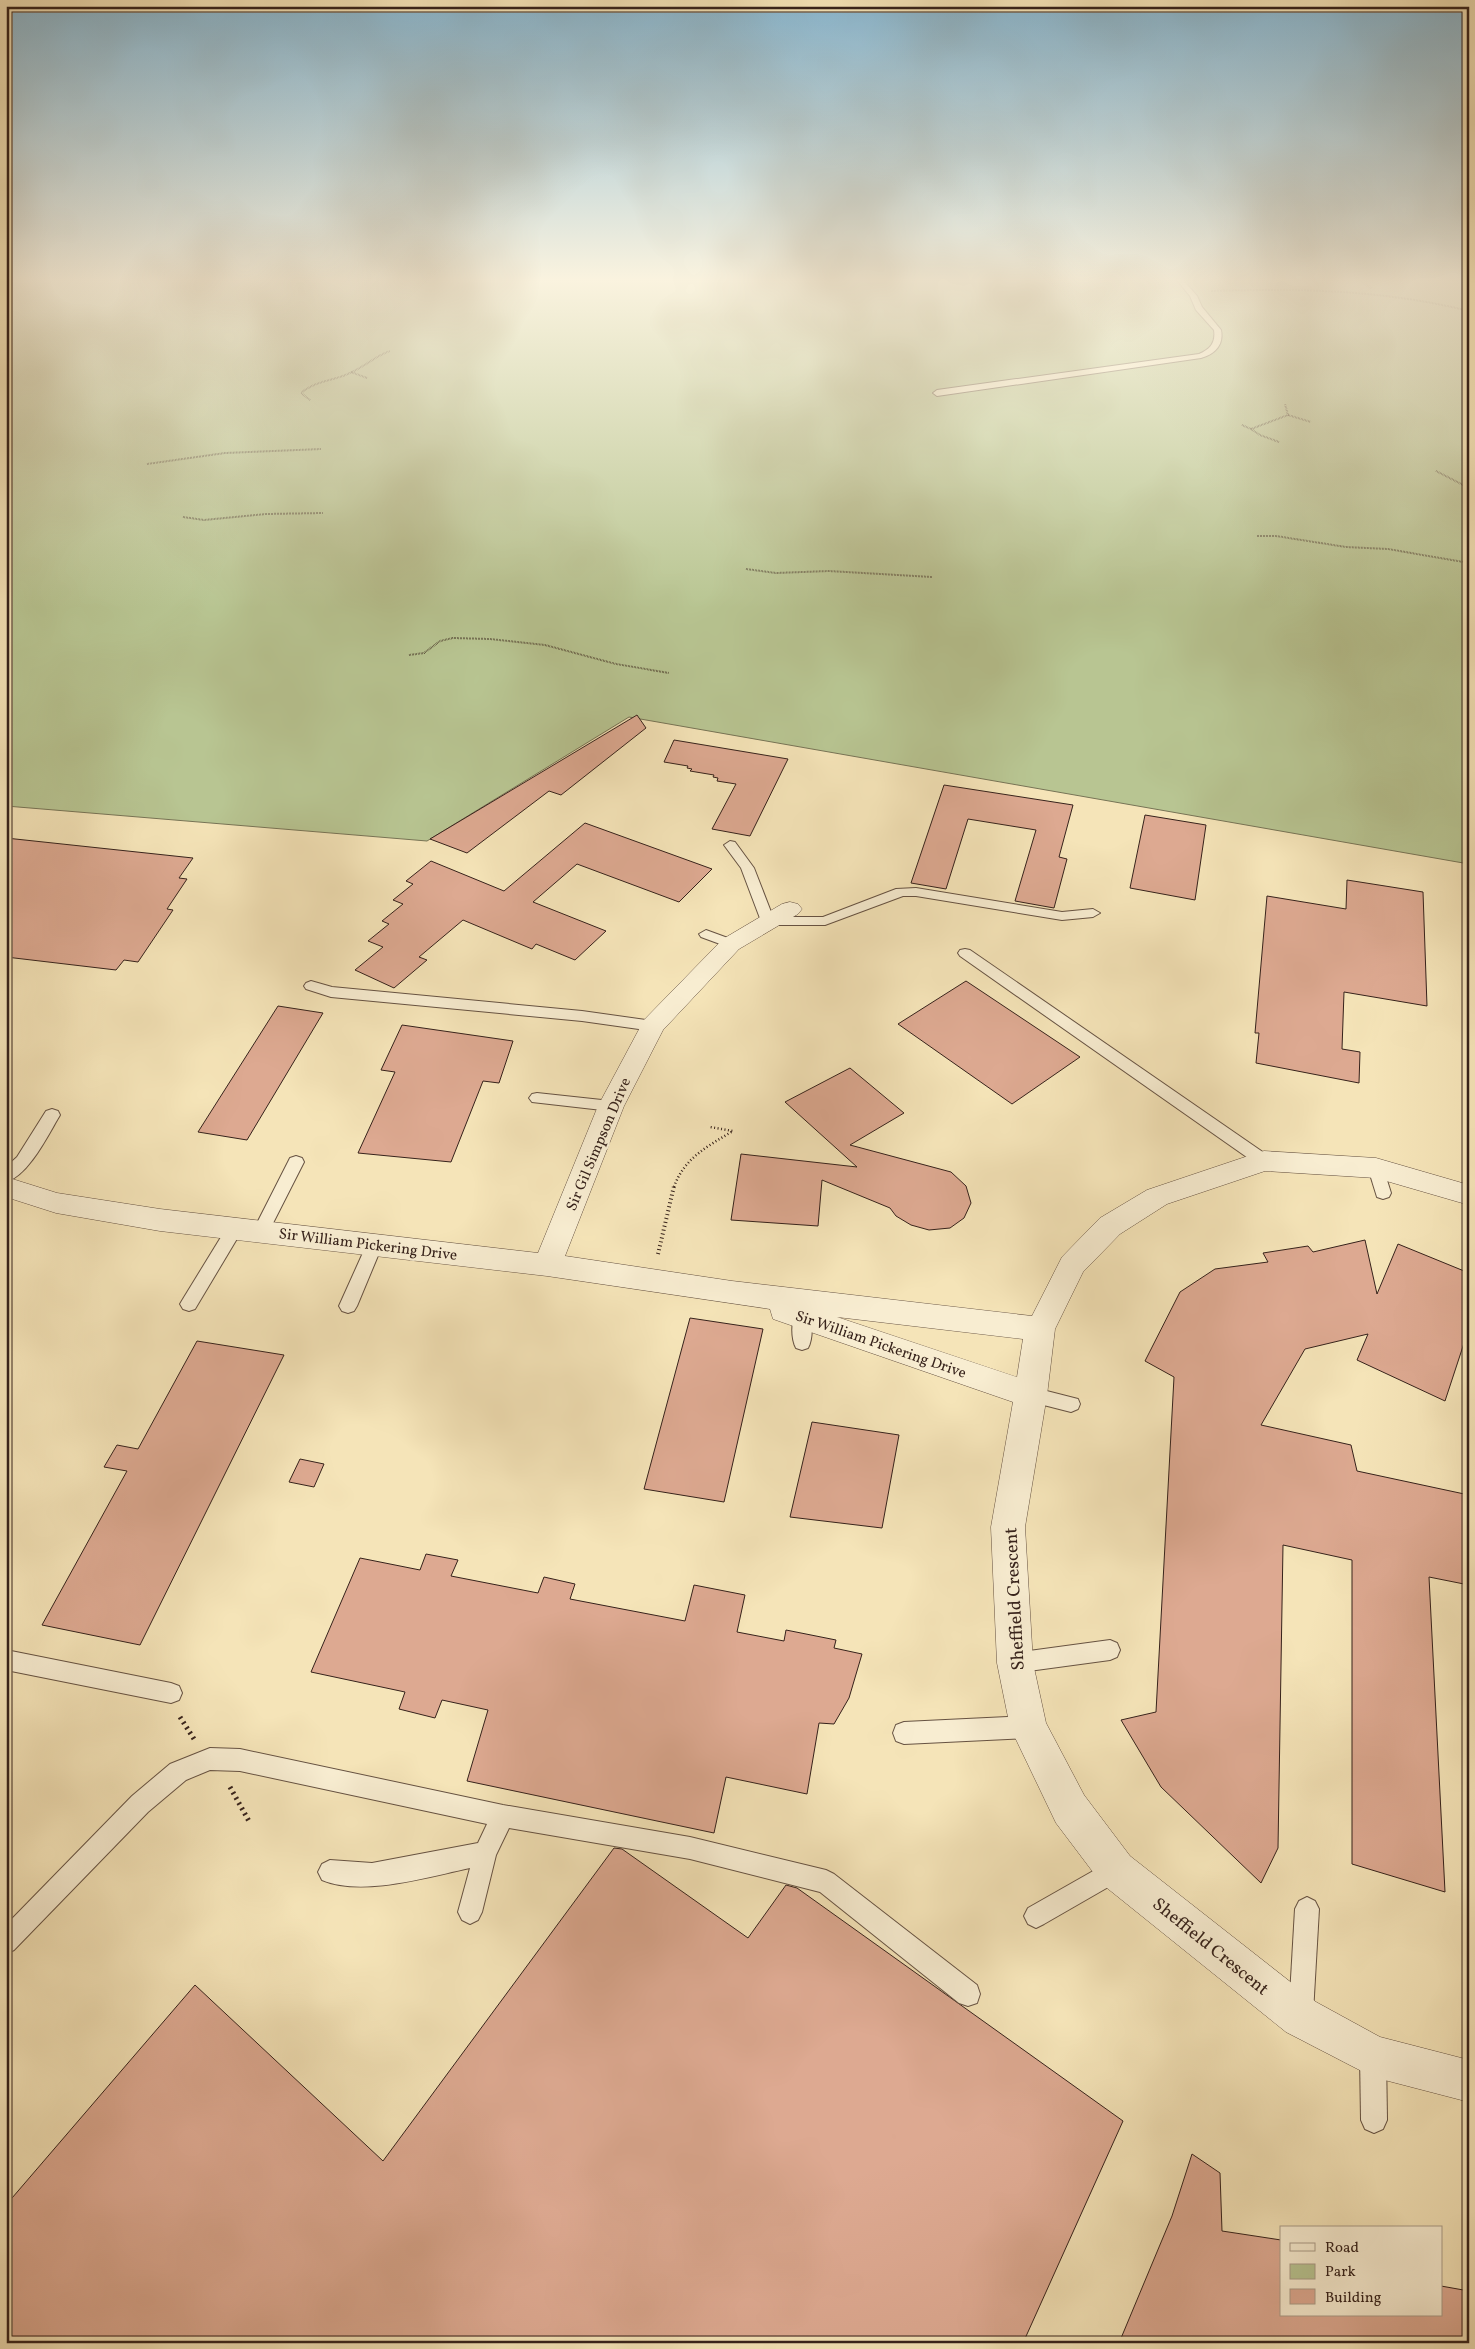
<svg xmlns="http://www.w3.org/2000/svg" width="1475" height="2349" font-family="Vollkorn,serif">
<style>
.green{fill:#b8c592;stroke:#777456}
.building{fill:#dda991;stroke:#36221b}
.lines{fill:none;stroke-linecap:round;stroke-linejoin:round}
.lane-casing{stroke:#665242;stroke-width:2}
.street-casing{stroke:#665242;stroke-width:1}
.path-far3{stroke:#36221b;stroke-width:2;stroke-dasharray:0.5 1;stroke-linecap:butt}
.path-far2{stroke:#36221b;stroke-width:2.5;stroke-dasharray:1 2.5;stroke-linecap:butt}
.path-far1{stroke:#36221b;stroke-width:4;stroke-dasharray:1 3;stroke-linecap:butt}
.path{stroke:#36221b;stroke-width:5;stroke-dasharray:2 4;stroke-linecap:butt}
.lane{fill:#f8edd1;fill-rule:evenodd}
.street{fill:#f8edd1;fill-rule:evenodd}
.labels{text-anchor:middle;stroke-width:4.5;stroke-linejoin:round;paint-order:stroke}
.street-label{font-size:15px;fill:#36221b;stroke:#f8edd1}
.near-street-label{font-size:18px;fill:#36221b;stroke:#f8edd1}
</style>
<rect width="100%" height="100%" fill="#f5e4b8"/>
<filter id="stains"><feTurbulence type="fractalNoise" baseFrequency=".004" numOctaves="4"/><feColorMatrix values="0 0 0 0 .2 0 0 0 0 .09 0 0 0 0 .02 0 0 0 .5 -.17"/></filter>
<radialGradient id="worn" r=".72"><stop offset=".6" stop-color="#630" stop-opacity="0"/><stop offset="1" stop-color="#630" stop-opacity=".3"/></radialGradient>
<polygon class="green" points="6,280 1469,280 1469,864 629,717 427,841 6,806"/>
<g class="building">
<polygon points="637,715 646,728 561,795 549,791 467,853 430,839"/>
<polygon points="674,740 788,759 750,836 712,829 736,784 717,781 718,778 713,777 714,775 690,771 692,769 687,768 688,766 664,762"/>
<polygon points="944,785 1073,805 1059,857 1067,859 1054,908 1015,901 1036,830 968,819 946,889 911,883"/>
<polygon points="1145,815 1206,825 1195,900 1130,888"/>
<polygon points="585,823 712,869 679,902 577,864 533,902 606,931 575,960 536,944 532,949 463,920 419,957 427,960 394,988 355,970 383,947 368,941 389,924 382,921 403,904 393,900 413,884 406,881 431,861 504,891"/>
<polygon points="6,838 193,858 179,878 187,879 167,909 173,910 138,962 124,960 116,970 6,957"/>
<polygon points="1347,880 1423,892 1427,1006 1344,992 1342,1049 1360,1052 1359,1083 1256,1063 1259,1033 1255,1033 1267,896 1346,909"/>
<polygon points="966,981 1080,1057 1012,1104 898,1024"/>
<polygon points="278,1006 323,1013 247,1140 198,1132"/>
<polygon points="402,1025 513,1041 499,1083 483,1081 451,1162 358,1153 395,1072 381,1070"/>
<polygon points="850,1068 904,1113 850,1145 951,1172 966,1186 971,1203 964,1218 950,1228 929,1230 911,1225 896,1216 890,1208 822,1180 818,1226 731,1220 741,1154 857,1167 785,1102"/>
<polygon points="1365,1240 1377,1294 1398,1244 1469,1273 1469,1328 1445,1401 1357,1360 1368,1334 1305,1349 1261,1425 1351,1445 1357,1471 1469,1495 1469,1585 1429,1577 1445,1892 1352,1864 1352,1560 1283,1545 1278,1848 1261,1883 1161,1787 1121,1720 1156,1712 1174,1377 1145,1361 1180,1292 1215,1269 1268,1262 1263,1253 1308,1246 1313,1252"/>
<polygon points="690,1318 763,1329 724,1502 644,1489"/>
<polygon points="197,1341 284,1355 140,1645 42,1625 127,1471 104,1467 117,1445 138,1449"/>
<polygon points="812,1422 899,1435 882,1528 790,1517"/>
<polygon points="300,1459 324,1464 314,1487 289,1482"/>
<polygon points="426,1554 458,1560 451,1576 538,1593 544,1577 575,1584 570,1599 685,1621 694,1585 745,1595 737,1632 784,1641 786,1630 836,1640 834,1648 862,1654 849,1698 834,1724 819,1723 807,1794 726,1777 714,1833 467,1781 488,1710 442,1700 435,1718 399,1709 405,1692 311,1672 360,1558 420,1570"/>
<polygon points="614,1848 622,1849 748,1938 786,1885 797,1888 1123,2121 1023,2343 6,2343 6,2205 195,1985 383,2161"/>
<polygon points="1192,2154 1220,2173 1222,2231 1281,2240 1281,2315 1441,2315 1441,2286 1469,2291 1469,2343 1119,2343 1172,2216"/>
</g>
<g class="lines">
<defs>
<g id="lane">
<path d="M1177 280H1183L1197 296 1202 307 1221 330C1224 345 1215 354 1201 358L937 396 933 393 937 390 1199 354C1210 349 1216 343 1214 330L1196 310 1190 296Z"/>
<polygon points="730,841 735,842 754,868 773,917 823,917 896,889 916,888 1062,912 1093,909 1100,913 1093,917 1062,920 916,896 903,896 825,925 768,925 761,921 741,868 724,845"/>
<polygon points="706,930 736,941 738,944 731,948 701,937 699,934"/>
<polygon points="965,949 970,950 1270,1157 1272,1161 1270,1165 1264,1167 1258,1165 960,956 958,953 960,950"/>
<polygon points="311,981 332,987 582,1011 653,1021 658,1023 660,1026 658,1029 653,1031 582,1021 331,997 306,989 304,986 306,983"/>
<polygon points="537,1093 611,1101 617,1102 619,1106 617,1110 611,1111 532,1102 529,1098 532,1094"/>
<path d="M52 1109 58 1111 60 1115C48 1135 29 1175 6 1182V1167L17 1157 46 1111Z"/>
<polygon points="296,1156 302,1158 304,1162 269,1231 267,1235 261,1237 255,1235 253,1231 288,1162 290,1158"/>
<polygon points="1376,1162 1382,1164 1391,1193 1389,1197 1383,1199 1377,1197 1368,1168 1370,1164"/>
<polygon points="235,1222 241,1224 243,1228 241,1232 195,1309 189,1311 183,1309 180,1304 183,1299 229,1224"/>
<polygon points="374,1240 380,1241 382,1246 357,1306 354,1311 348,1313 342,1311 339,1306 366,1246 368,1241"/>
<path d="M802 1310 808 1312C813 1321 813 1339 808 1348L802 1350 796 1348C791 1339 791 1321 796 1312Z"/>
<polygon points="1031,1387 1078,1399 1080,1404 1078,1409 1071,1412 1024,1400 1022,1395 1024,1390"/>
<polygon points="1110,1640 1117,1643 1120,1650 1117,1657 1110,1660 1015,1673 1008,1670 1004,1663 1008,1656 1015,1653"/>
<polygon points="6,1650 171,1683 179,1686 182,1693 179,1700 171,1703 6,1670"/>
<polygon points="1028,1716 1036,1719 1039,1727 1036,1735 1028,1738 904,1744 896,1741 893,1733 896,1725 904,1722"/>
<path d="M210 1748 240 1749 503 1805 690 1837 826 1870 834 1874 977 1985 980 1994 977 2003 968 2006 959 2003 820 1892 690 1859 509 1828 496 1855 482 1912 478 1920 470 1924 462 1920 458 1912 470 1868C428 1877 362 1897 322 1880L318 1872 322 1864 330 1860 372 1863 478 1843 487 1824 240 1771 210 1770 186 1780 148 1812 14 1950 6 1954V1925L132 1796 170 1764Z"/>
<polygon points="1116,1858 1124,1862 1128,1870 1124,1878 1044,1924 1036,1928 1028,1924 1024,1916 1028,1908"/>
<polygon points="1307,1897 1315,1901 1319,1909 1313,2013 1310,2022 1301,2025 1292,2022 1289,2013 1295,1909 1299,1901"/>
<polygon points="1373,2043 1382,2047 1386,2056 1387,2120 1383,2129 1374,2133 1365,2129 1361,2120 1360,2056 1364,2047"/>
</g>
<path id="street" d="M790 902 798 904 802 909 798 914 739 949 663 1030 624 1106 565 1256 732 1281 1032 1316 1062 1257 1100 1218 1147 1190 1254 1154 1264 1151 1376 1158 1469 1185V1205L1376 1178 1265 1171 1167 1204 1120 1234 1083 1272 1055 1329 1047 1395 1025 1527 1033 1663 1046 1723 1084 1795 1130 1856 1316 2002 1380 2037 1469 2060V2102L1373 2077 1286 2032 1102 1884 1056 1823 1010 1727 997 1663 991 1527 1013 1402 773 1319 770 1309 547 1276 160 1231 56 1213 6 1197V1177L57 1193 160 1209 538 1253 598 1106 644 1020 723 939 782 904ZM837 1317 1023 1339 1017 1377Z"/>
</defs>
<use href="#lane" class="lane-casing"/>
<use href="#street" class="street-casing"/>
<g class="path-far3">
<polyline points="1360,280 1372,289"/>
<path d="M1211 291C1299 288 1384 290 1469 311"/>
<polyline points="351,372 367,378"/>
<path d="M310 400 301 393C316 380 335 381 352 372 365 366 376 356 390 351"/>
<polyline points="1288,415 1311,422"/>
<polyline points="1242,425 1251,429"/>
<polyline points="1279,442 1260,435 1251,429 1288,415 1285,404"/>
<polyline points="147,464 225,453 321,449"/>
<polyline points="1436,471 1469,488"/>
<polyline points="183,517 204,520 266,514 323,513"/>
<polyline points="1257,536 1276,536 1346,547 1388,549 1469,563"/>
<polyline points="746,569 776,573 829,571 932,577"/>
<polyline points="409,655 424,653 440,641 453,638 490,639 545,645 616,664 669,673"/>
</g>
<path class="path-far2" d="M674 1187C684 1158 708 1146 733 1131L710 1127"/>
<polyline class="path-far1" points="658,1254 674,1186"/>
<g class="path">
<polyline points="180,1717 194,1739"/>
<polyline points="230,1787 250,1823"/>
</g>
<use href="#lane" class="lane"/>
<use href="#street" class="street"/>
</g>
<linearGradient id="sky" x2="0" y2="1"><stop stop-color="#89b8d2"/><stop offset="0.46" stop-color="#faf3df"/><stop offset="1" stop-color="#faf3df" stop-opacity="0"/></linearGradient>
<rect width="1475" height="608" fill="url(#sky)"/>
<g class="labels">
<g class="street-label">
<text transform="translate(598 1144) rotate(-67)" y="5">Sir Gil Simpson Drive</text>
<text transform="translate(368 1244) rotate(7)" y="5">Sir William Pickering Drive</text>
<text transform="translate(881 1344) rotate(19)" y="5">Sir William Pickering Drive</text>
</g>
<g class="near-street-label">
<text transform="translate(1014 1599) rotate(-93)" y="6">Sheffield Crescent</text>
<text transform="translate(1211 1946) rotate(39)" y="6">Sheffield Crescent</text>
</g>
</g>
<rect width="1475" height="2349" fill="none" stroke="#f5e4b8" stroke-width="25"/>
<rect x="8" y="8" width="1460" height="2334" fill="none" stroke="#36221b" stroke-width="2.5"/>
<rect x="12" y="12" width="1450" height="2324" fill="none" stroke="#36221b"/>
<rect x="1280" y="2226" width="162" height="90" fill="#f8edd1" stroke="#aa9c88"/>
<rect x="1290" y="2243" width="25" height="8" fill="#f8edd1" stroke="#aa9c88"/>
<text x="1325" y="2252" font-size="15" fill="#36221b">Road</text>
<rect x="1290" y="2264" width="25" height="15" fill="#b8c592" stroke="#aa9c88"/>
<text x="1325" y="2276" font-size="15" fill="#36221b">Park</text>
<rect x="1290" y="2289" width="25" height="15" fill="#dda991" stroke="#aa9c88"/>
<text x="1325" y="2302" font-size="15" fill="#36221b">Building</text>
<rect width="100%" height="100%" filter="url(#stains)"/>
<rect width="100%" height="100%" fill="url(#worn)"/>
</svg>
